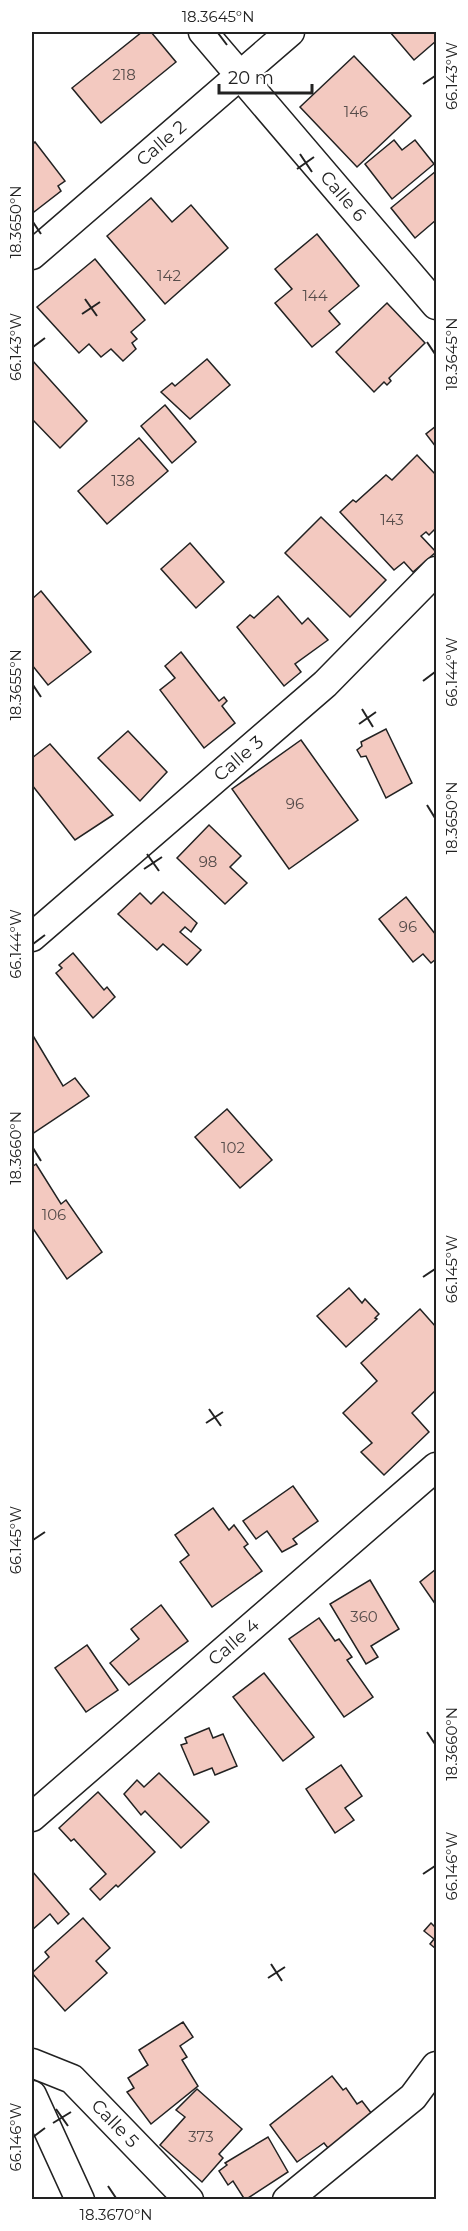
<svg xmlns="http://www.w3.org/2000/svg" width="468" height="2231" font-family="Montserrat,sans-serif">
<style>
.building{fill:#f3c9c0;stroke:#222;stroke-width:1.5}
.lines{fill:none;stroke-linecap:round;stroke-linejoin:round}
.minor-casing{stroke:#222;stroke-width:31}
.minor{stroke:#fff;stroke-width:28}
.ticks{fill:none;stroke:#222;stroke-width:2}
.labels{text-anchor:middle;stroke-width:4.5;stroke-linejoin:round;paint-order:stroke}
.number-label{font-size:15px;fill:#564c4a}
.street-label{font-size:18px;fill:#222;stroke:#fff}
.neatline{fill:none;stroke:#222;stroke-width:2}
.ticks-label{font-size:15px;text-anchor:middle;fill:#222}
</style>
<rect width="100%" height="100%" fill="#fff"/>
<g class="building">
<polygon points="142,32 151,32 176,62 101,123 72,88"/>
<polygon points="390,32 436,32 436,41 414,60"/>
<polygon points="354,56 411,116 357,167 300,107"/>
<polygon points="394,140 402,150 415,140 434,164 392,199 365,164"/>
<polygon points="35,142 65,181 58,186 61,191 34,212 32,209 32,145"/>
<polygon points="436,171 436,220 415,238 391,208"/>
<polygon points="151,198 172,222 191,205 228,248 165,304 107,236"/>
<polygon points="317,234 359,286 329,311 340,324 312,347 275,303 292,289 275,269"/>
<polygon points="95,259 145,320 131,332 137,339 132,343 136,349 123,361 111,349 101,357 89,344 79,353 37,307"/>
<polygon points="387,303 425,343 389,378 391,381 387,385 384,382 374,392 336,352"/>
<polygon points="207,359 230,385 190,419 161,392 172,383 175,386"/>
<polygon points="32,360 87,421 60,448 32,419"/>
<polygon points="165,405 196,442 172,463 141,426"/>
<polygon points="436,426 436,447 426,434"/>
<polygon points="139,438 168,471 107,524 78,491"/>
<polygon points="417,455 436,475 436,528 429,535 426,532 421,536 436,552 413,572 404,562 394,570 340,512 353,500 356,502 386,475 392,480"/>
<polygon points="321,517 386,580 350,617 285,553"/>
<polygon points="190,543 224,582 196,608 161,569"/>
<polygon points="41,591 91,652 48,685 32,665 32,599"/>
<polygon points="278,596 302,624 308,618 328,640 295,664 301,672 284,686 237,627 250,615 254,618"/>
<polygon points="181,652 219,701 224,697 227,701 222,706 235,723 204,748 160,690 175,678 165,666"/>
<polygon points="386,729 412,783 386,798 366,756 361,757 357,750 362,746 361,742"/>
<polygon points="128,731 167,772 140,801 98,758"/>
<polygon points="301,740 358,820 289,869 232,789"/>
<polygon points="50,744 113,815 75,840 32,785 32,758"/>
<polygon points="209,825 241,856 230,867 247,883 225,904 177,858"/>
<polygon points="163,892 197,923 191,932 185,927 180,932 201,950 187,965 163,944 157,950 118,914 140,893 151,904"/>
<polygon points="406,897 436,935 436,959 431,963 423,954 413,962 379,919"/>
<polygon points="73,953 104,990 107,987 115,997 93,1018 56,973 62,968 59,965"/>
<polygon points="32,1034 63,1086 75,1078 89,1096 32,1134"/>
<polygon points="227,1109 272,1160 240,1188 195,1137"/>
<polygon points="36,1164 61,1204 66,1200 102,1252 67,1279 32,1227 32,1167"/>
<polygon points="349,1288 362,1303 365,1299 379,1314 375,1318 377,1319 346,1347 317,1316"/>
<polygon points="420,1309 436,1327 436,1390 412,1413 429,1432 384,1475 361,1452 372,1443 343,1413 377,1381 361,1363"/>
<polygon points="293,1486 318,1521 293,1539 297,1544 282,1552 267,1531 256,1539 243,1521"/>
<polygon points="213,1508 229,1530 234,1525 248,1544 244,1547 262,1571 212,1607 180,1562 189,1555 175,1535"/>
<polygon points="436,1569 436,1605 420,1582"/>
<polygon points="370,1580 399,1629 371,1646 378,1657 366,1664 330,1604"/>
<polygon points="161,1605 188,1641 129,1685 110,1663 139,1639 131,1629"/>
<polygon points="319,1618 335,1641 339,1639 352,1657 347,1660 373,1697 344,1717 289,1639"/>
<polygon points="87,1645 118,1690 86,1712 55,1668"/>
<polygon points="264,1673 314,1737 283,1761 233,1697"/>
<polygon points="209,1728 213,1738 223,1734 237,1766 215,1775 212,1768 194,1775 181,1745 187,1743 185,1738"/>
<polygon points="341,1765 362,1796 345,1808 354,1820 335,1833 306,1789"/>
<polygon points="159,1773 209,1822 181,1848 145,1811 141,1815 124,1794 137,1780 144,1787"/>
<polygon points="98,1792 155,1852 118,1887 116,1885 100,1900 90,1889 106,1874 74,1839 71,1841 59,1828"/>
<polygon points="32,1871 69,1914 58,1924 50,1914 32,1930"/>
<polygon points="83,1918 110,1948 96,1961 107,1973 65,2011 32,1973 49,1957 45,1952"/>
<polygon points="431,1923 436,1928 436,1949 430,1944 434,1939 424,1931"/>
<polygon points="183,2022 193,2037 180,2046 187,2057 182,2060 198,2086 151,2124 127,2092 134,2088 128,2078 148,2065 139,2050"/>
<polygon points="332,2076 343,2090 346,2088 357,2104 362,2101 375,2118 332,2153 324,2143 297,2162 270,2125"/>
<polygon points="197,2089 242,2129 219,2154 223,2158 202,2182 160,2145 185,2117 176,2110"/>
<polygon points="268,2137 288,2172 245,2200 233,2181 228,2185 219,2171 227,2165 225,2163"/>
</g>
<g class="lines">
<defs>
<g id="minor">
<path id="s1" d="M203 32 436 305"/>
<path id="s2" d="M32 255 290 32"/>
<path id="s3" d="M32 937 325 684 436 571"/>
<path id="s4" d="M32 1817 436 1467"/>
<path id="s5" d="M32 2063 72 2079 189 2200"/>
<polyline points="32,2095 80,2200"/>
<polyline points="287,2200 413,2097 436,2066"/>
</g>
</defs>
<use href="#minor" class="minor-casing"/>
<use href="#minor" class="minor"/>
</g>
<path class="ticks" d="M218 33 227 45M423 84 435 76M300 154 312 172M297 169 314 157M33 222 41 234M85 299 97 316M82 314 100 302M427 342 435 354M33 347 45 338M423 681 435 672M33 685 41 697M362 709 373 727M359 724 376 712M427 805 435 818M147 854 159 871M144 869 162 857M33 944 45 935M33 1148 41 1161M423 1277 435 1269M209 1409 221 1426M206 1423 223 1412M33 1540 45 1532M427 1732 435 1744M423 1874 435 1866M271 1964 282 1981M268 1978 285 1967M56 2109 68 2126M53 2123 71 2112M33 2137 45 2128M108 2186 116 2198"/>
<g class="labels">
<g class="number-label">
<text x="124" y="80">218</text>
<text x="356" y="117">146</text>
<text x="169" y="281">142</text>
<text x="315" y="301">144</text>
<text x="123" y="486">138</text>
<text x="392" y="525">143</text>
<text x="295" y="809">96</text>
<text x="208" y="867">98</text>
<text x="408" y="932">96</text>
<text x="233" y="1153">102</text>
<text x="54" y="1220">106</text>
<text x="364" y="1622">360</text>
<text x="201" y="2142">373</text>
</g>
<g class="street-label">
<text dy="6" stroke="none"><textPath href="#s2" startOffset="171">Calle 2</textPath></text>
<text dy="6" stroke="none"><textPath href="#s1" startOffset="216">Calle 6</textPath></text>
<text dy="6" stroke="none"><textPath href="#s3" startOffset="273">Calle 3</textPath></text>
<text dy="6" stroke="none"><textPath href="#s4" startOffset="267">Calle 4</textPath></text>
<text dy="6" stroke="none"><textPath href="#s5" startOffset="105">Calle 5</textPath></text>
</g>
</g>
<rect width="468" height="2231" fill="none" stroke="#ffffff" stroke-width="66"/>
<path d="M219 84v9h93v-9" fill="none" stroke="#222222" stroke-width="3"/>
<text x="228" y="84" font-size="18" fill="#222222" stroke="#ffffff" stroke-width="4.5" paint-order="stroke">20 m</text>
<rect x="33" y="33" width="402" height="2165" class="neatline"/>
<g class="ticks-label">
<text x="218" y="22">18.3645°N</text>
<text transform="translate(452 76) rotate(-90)" y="5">66.143°W</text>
<text transform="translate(16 222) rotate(-90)" y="5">18.3650°N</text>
<text transform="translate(16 347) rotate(-90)" y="5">66.143°W</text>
<text transform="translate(452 354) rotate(-90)" y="5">18.3645°N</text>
<text transform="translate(452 672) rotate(-90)" y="5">66.144°W</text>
<text transform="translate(16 685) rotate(-90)" y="5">18.3655°N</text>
<text transform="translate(452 818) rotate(-90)" y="5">18.3650°N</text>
<text transform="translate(16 944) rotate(-90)" y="5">66.144°W</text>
<text transform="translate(16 1148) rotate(-90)" y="5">18.3660°N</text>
<text transform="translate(452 1269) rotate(-90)" y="5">66.145°W</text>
<text transform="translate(16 1540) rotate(-90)" y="5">66.145°W</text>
<text transform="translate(452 1744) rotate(-90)" y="5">18.3660°N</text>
<text transform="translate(452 1866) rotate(-90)" y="5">66.146°W</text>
<text transform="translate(16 2137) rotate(-90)" y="5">66.146°W</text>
<text x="116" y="2220">18.3670°N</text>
</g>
</svg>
